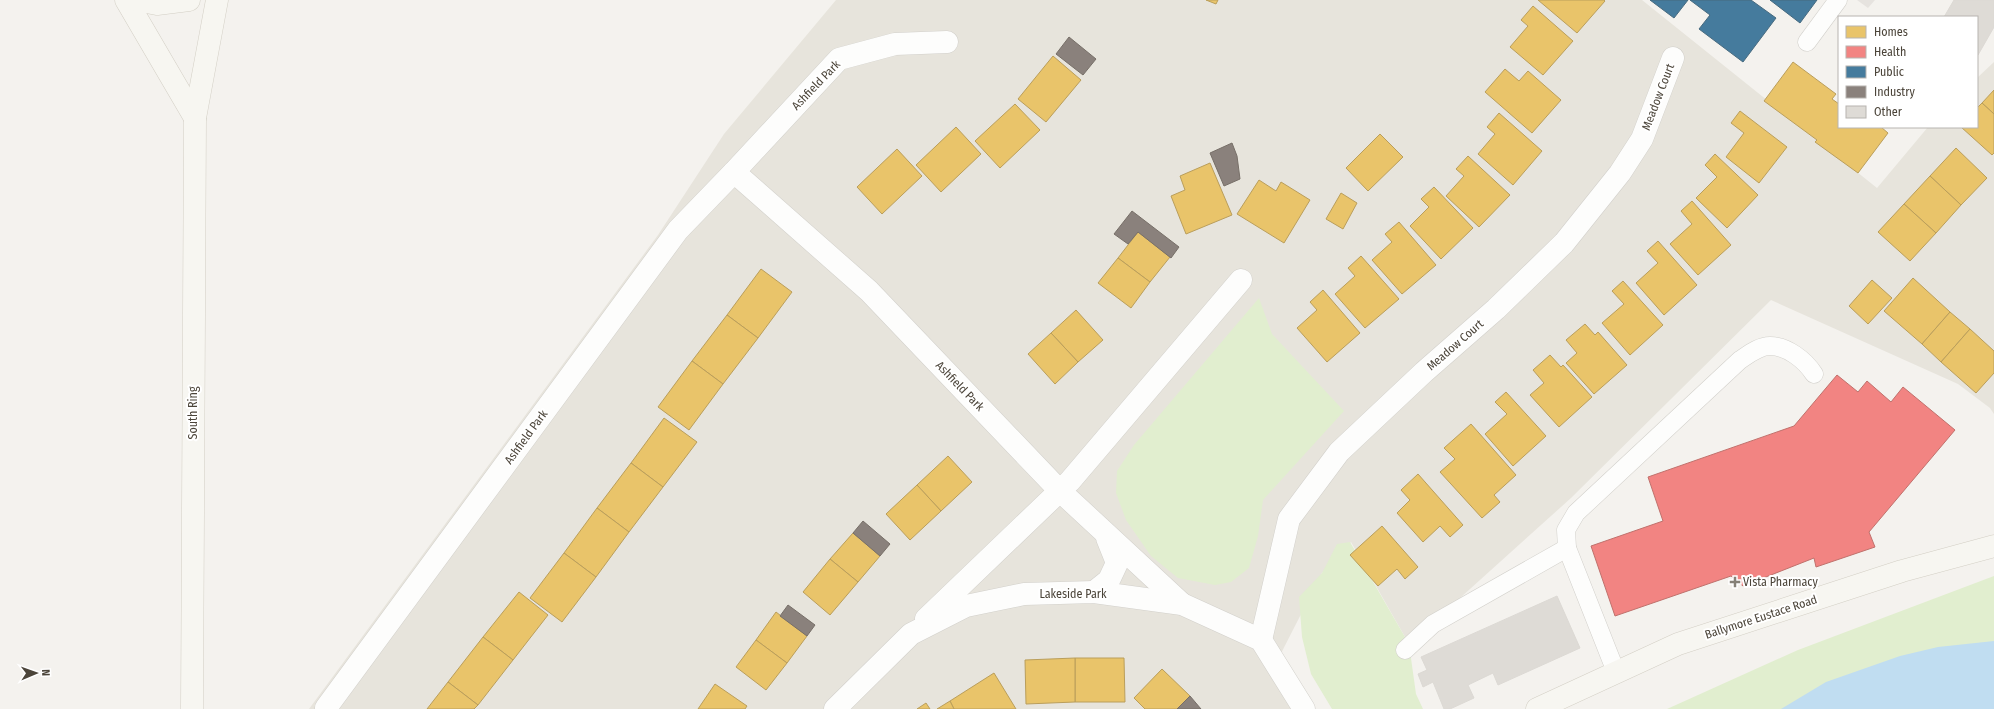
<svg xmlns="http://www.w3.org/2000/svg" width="1994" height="709" font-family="'Fira Sans Condensed',sans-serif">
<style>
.residential{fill:#e7e4dc}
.green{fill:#e1eecf}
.parking{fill:#e6e3df}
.water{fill:#c0ddf1}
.homes{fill:#e9c46a;stroke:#ba9e5b}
.health{fill:#f28482;stroke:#c0716c}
.public{fill:#457b9d;stroke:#476a7f}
.industry{fill:#8a817c;stroke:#776f68}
.building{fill:#dedbd6;stroke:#dcd9d4}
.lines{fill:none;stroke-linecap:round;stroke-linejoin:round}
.lane-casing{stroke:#d2d0cb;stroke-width:19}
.street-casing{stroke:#d2d0cb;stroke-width:23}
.secondary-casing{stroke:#d3cfc5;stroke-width:23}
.lane{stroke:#fdfdfc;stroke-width:18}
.street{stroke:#fdfdfc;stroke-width:22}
.secondary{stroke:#f7f6f1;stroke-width:22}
.poi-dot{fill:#868178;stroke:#fff;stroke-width:1.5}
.labels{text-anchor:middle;stroke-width:4;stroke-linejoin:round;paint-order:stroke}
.street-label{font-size:12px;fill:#4b4439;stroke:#fff}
.poi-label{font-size:12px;fill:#4b4439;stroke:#fff;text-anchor:start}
</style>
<rect width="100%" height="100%" fill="#f4f2ee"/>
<polygon class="residential" points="836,0 1642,0 1877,188 1928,127 1977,127 1977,78 1994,62 1994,414 1990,408 1958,384 1771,300 1571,498 1409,644 1351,542 1322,573 1271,673 1299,709 309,709 658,235 724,134"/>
<g class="green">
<polygon points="1259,298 1272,334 1344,411 1263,500 1258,536 1249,568 1231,582 1215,585 1178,578 1151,556 1126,520 1116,493 1117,471 1134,445"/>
<polygon points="1350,542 1409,644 1416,694 1423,709 1332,709 1311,674 1302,637 1299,597 1322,573 1337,544"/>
<polygon points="1994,576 1994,709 1667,709 1798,650"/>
</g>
<polygon class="parking" points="1857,0 1875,0 1868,8"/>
<polygon class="water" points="1994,641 1994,709 1781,709 1826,682 1900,656 1938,647"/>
<g class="homes">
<polygon points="1206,0 1218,0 1216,4"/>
<polygon points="1538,0 1604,0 1605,1 1577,33"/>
<polygon points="1533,6 1573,41 1543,75 1510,47 1528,26 1521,20"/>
<polygon points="1053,56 1081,80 1046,122 1018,99"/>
<polygon points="1793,62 1836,94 1832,99 1839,104 1839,127 1881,127 1888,133 1858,173 1815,142 1817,140 1764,101"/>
<polygon points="1505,69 1519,81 1528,71 1561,100 1532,133 1485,92"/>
<polygon points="1994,90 1994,114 1982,103"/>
<polygon points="1982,103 1994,114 1994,153 1992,155 1961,127 1977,127 1977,108"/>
<polygon points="1015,104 1040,130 1000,168 975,141"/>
<polygon points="1740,111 1787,147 1759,183 1726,157 1744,133 1731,123"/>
<polygon points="1499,113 1542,151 1513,185 1478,154 1495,134 1487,127"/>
<polygon points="956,127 981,154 941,192 916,165"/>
<polygon points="1380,134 1403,157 1368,191 1346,168"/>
<polygon points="1956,148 1987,178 1961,205 1930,176"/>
<polygon points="897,149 922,176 882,214 857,187"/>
<polygon points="1715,154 1758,195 1727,228 1696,198 1717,177 1705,165"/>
<polygon points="1468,156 1510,195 1479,227 1446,196 1464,176 1456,169"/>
<polygon points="1210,163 1232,215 1186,234 1171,196 1185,190 1180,176"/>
<polygon points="1930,176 1961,205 1936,233 1904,204"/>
<polygon points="1259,180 1276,191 1281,182 1310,200 1284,243 1237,214"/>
<polygon points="1434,187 1473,228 1441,259 1410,226 1429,207 1421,199"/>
<polygon points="1341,193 1357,203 1343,229 1326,219"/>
<polygon points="1692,201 1731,245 1698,275 1670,244 1692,224 1681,211"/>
<polygon points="1904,204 1936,233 1910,261 1878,232"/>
<polygon points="1399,222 1436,265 1402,294 1372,260 1392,242 1385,234"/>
<polygon points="1138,232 1170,257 1150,282 1118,258"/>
<polygon points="1658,241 1697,285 1664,315 1636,283 1658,263 1647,251"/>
<polygon points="1361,256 1399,299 1365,328 1335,294 1355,276 1348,268"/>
<polygon points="1118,258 1150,282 1131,308 1098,283"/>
<polygon points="761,269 792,292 758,338 727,315"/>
<polygon points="1913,278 1950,312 1922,344 1884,311"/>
<polygon points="1872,280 1892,298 1868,324 1849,306"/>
<polygon points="1623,281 1663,325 1630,355 1602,323 1624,304 1612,291"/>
<polygon points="1323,290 1360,333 1327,362 1297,328 1317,310 1310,302"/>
<polygon points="1076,310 1103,340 1078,362 1051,333"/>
<polygon points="1950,312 1970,329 1941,362 1922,344"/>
<polygon points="727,315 758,338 723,384 692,361"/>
<polygon points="1585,324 1595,335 1598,332 1627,365 1594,394 1566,363 1577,353 1566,340"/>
<polygon points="1970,329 1994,351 1994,373 1976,393 1941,362"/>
<polygon points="1051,333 1078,362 1055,384 1028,354"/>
<polygon points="1550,355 1561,367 1563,365 1592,397 1559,427 1530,395 1544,383 1533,370"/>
<polygon points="692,361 723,384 689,430 658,407"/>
<polygon points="1506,392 1546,436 1513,466 1485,434 1507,414 1495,402"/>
<polygon points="664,418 697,442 663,487 631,463"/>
<polygon points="1471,424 1516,475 1494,495 1500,502 1482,518 1440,472 1455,459 1444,448"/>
<polygon points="948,456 972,482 941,511 917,485"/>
<polygon points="631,463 663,487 629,532 597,508"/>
<polygon points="1418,474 1463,525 1450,537 1440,526 1423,542 1397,513 1410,500 1401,490"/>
<polygon points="917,485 941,511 910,540 886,514"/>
<polygon points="597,508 629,532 596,577 564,553"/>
<polygon points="1382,526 1418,567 1405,579 1397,569 1378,586 1350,555"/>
<polygon points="853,533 880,556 858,582 830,559"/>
<polygon points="564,553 596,577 562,622 530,598"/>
<polygon points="830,559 858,582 830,615 803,592"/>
<polygon points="519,592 548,615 513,660 483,637"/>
<polygon points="776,612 807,636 787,663 756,640"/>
<polygon points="483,637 513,660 478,705 448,682"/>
<polygon points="756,640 787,663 766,690 736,667"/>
<polygon points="1075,658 1124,658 1125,702 1075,702"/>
<polygon points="1075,658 1075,702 1026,704 1025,660"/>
<polygon points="1162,669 1190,696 1177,709 1145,709 1134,698"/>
<polygon points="994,673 1016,709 954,709 950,701"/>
<polygon points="448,682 478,705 474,709 427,709"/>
<polygon points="715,684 747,706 745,709 698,709"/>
<polygon points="950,701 954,709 937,709"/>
<polygon points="926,703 930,709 917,709"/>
</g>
<polygon class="health" points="1837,375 1858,392 1867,381 1891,402 1903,387 1955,430 1869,532 1875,547 1816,567 1814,558 1743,586 1731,576 1615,616 1591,546 1663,521 1648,477 1794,426"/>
<g class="public">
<polygon points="1650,0 1688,0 1674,18"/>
<polygon points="1690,0 1751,0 1776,18 1743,62 1699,29 1710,15"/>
<polygon points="1770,0 1817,0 1800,23"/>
</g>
<g class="industry">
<polygon points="1069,37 1096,59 1083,75 1056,54"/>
<polygon points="1232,143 1237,156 1240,179 1224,186 1210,153"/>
<polygon points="1132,211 1179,247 1171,258 1138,232 1128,244 1114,234"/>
<polygon points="863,521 890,544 880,556 853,533"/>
<polygon points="788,605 815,625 807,636 780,616"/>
<polygon points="1190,696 1201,709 1177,709"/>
</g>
<g class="building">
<polygon points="1954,0 1994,0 1994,27 1978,55 1977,17 1944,17"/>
<polygon points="1557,596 1580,648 1498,685 1493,673 1468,685 1474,698 1450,709 1444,709 1433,682 1423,687 1418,674 1427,670 1421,657"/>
</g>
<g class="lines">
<defs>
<g id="lane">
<polyline points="1807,42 1838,0"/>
<polyline points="1405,650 1433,624 1567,548"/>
<path d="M1616 672 1567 548 1566 530 1576 513 1740 360C1749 354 1759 346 1770 346 1787 346 1805 360 1814 374"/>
</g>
<g id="street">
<polyline points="734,172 839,59 895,44 947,42"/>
<polyline points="1094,592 1109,580 1117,563 1107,538"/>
<polyline points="926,619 1070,481 1241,280"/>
<polyline points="1261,640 1289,519 1339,452 1424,372 1496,309 1564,243 1620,173 1642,139 1673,58"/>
<polyline points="326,708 678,230 734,172 869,291 1059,490 1182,604"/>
<polyline points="835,709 911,634 966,606 1024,594 1094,592 1182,604 1261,640 1304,709"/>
</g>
<g id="secondary">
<polyline points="126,0 195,118"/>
<polyline points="136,0 157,4 189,0"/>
<polyline points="192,709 195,118 217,0"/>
<polyline points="1537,709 1678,644 1902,571 1994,546"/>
</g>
</defs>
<use href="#lane" class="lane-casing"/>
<use href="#street" class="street-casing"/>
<use href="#secondary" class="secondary-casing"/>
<use href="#lane" class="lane"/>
<use href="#street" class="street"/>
<use href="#secondary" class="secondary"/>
</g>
<path class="poi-dot" d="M1733 576h4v4h4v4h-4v4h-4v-4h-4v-4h4z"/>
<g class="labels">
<g class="street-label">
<text transform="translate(816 85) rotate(-46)" y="4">Ashfield Park</text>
<text transform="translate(1658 97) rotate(-69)" y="4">Meadow Court</text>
<text transform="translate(1455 345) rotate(-41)" y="4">Meadow Court</text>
<text transform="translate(960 386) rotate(46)" y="4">Ashfield Park</text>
<text transform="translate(193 413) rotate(-90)" y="4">South Ring</text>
<text transform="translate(526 437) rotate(-54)" y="4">Ashfield Park</text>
<text x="1073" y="598">Lakeside Park</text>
<text transform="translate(1761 617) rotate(-18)" y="4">Ballymore Eustace Road</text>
</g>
<g class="poi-label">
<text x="1743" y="586">Vista Pharmacy</text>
</g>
</g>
<rect x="1838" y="16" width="140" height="112" fill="#ffffff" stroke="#b7b4b0"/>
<rect x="1846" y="26" width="20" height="12" fill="#e9c46a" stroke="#b7b4b0"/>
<text x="1874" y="36" font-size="12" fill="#4b4439">Homes</text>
<rect x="1846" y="46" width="20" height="12" fill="#f28482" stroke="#b7b4b0"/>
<text x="1874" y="56" font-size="12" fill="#4b4439">Health</text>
<rect x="1846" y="66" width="20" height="12" fill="#457b9d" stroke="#b7b4b0"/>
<text x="1874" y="76" font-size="12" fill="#4b4439">Public</text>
<rect x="1846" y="86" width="20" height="12" fill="#8a817c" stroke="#b7b4b0"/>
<text x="1874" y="96" font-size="12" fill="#4b4439">Industry</text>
<rect x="1846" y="106" width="20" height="12" fill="#dedbd6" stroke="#b7b4b0"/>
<text x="1874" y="116" font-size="12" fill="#4b4439">Other</text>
<g transform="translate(36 673) rotate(88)" stroke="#ffffff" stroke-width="3" paint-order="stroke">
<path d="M0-3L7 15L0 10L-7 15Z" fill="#4b4439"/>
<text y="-6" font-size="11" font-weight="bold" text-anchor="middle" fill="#4b4439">N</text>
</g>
</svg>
